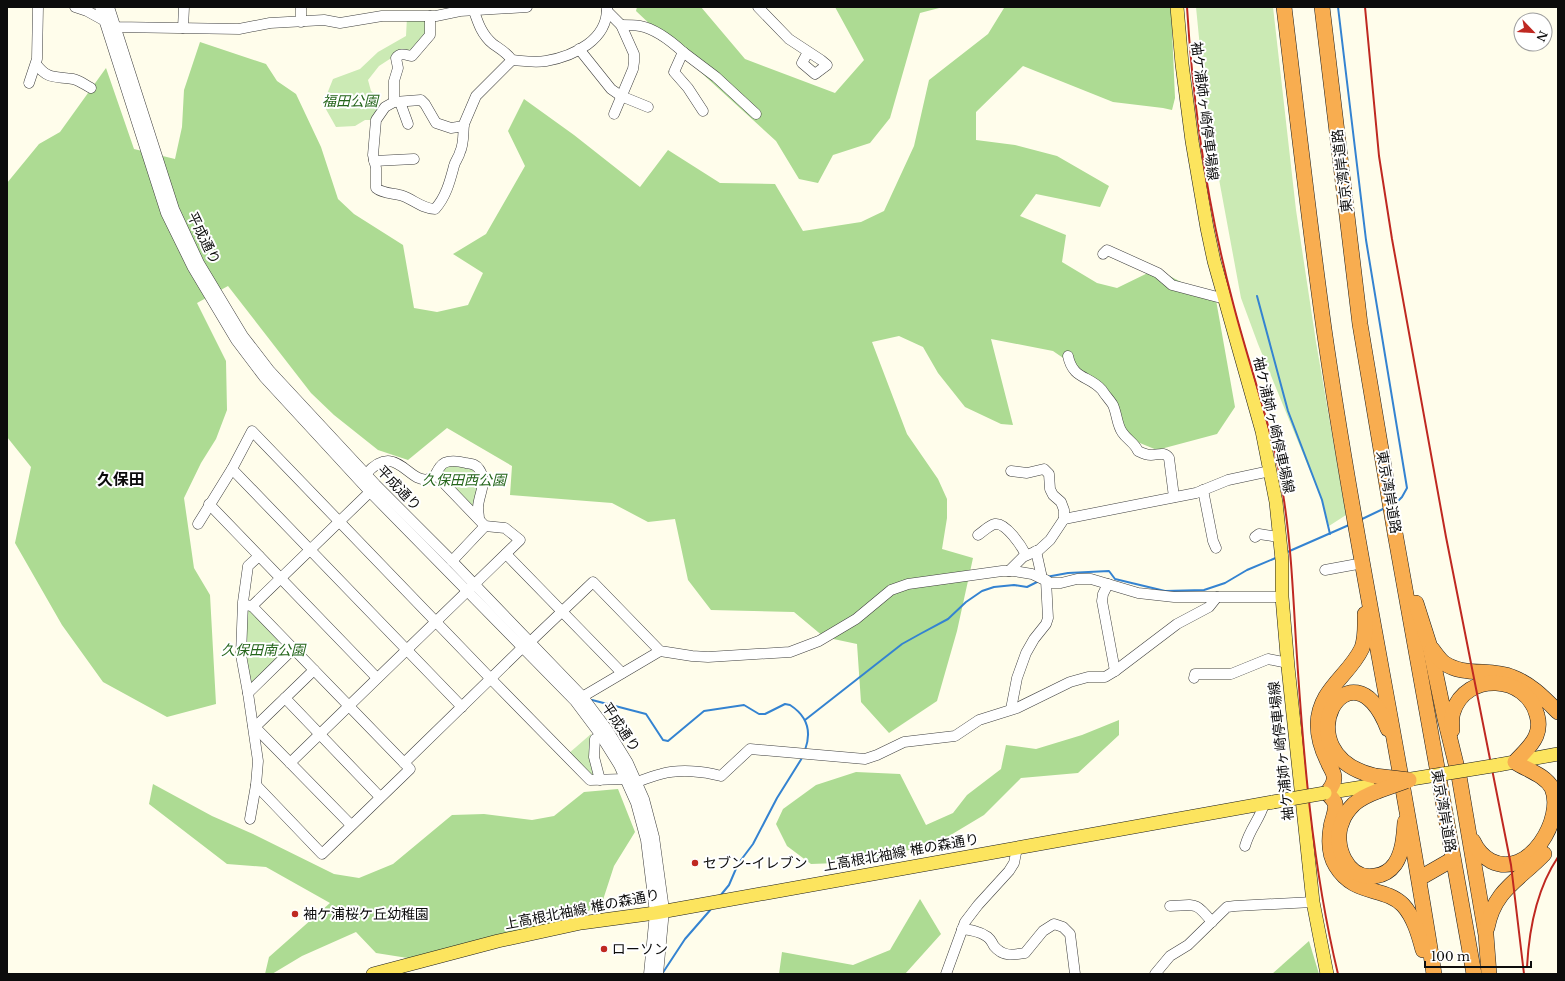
<svg xmlns="http://www.w3.org/2000/svg" width="1565" height="981" font-family="'Libre Baskerville','Noto Sans JP',serif">
<style>
.green{fill:#cbeab4}
.forest{fill:#addb93}
.lines{fill:none;stroke-linecap:round;stroke-linejoin:round}
.stream{stroke:#3483d1;stroke-width:2}
.minor-casing{stroke:#3f3f3f;stroke-width:11}
.major-casing{stroke:#1d1d1d;stroke-width:14}
.highway-casing{stroke:#1d1d1d;stroke-width:16}
.minor{stroke:#fff;stroke-width:10}
.major{stroke:#fce45e;stroke-width:13}
.highway{stroke:#f8ad50;stroke-width:15}
.rail{stroke:#bf2821;stroke-width:2}
.major-bridge-casing{stroke:#1d1d1d;stroke-width:14;stroke-linecap:butt}
.highway-bridge-casing{stroke:#1d1d1d;stroke-width:16;stroke-linecap:butt}
.major-bridge{stroke:#fce45e;stroke-width:13}
.highway-bridge{stroke:#f8ad50;stroke-width:15}
.poi-dot{fill:#bf2821;stroke:#fff;stroke-width:1.5}
.labels{text-anchor:middle;stroke-width:4;stroke-linejoin:round;paint-order:stroke}
.park-label{font-size:14px;font-style:italic;fill:#24651b;stroke:#fff}
.street-label{font-size:14px;fill:#0c0c0c;stroke:#fff}
.poi-label{font-size:14px;fill:#0c0c0c;stroke:#fff;text-anchor:start}
.quarter-label{font-size:16px;font-weight:bold;fill:#0c0c0c;stroke:#fff}
</style>
<rect width="100%" height="100%" fill="#fffdeb"/>
<g class="green">
<polygon points="1196,7 1273,7 1296,210 1316,342 1346,515 1329,526 1322,500 1258,344 1241,298 1206,109"/>
<polygon points="428,16 429,33 418,47 399,53 379,66 368,80 371,91 380,99 376,120 365,120 355,126 336,127 323,104 333,79 360,69 378,52 406,36 407,17"/>
<polygon points="474,465 481,473 479,519 436,475 440,467"/>
<polygon points="249,609 288,650 250,687 245,656 247,610"/>
<polygon points="591,734 589,753 596,777 592,778 568,754"/>
</g>
<g class="forest">
<polygon points="637,7 701,7 745,59 835,93 864,60 835,7 943,7 920,13 890,118 870,143 833,155 818,183 799,179 776,141 707,78 636,11"/>
<polygon points="983,7 1171,7 1175,98 1172,110 1163,108 1113,102 1023,66 976,112 976,140 1015,145 1057,156 1109,186 1100,207 1036,194 1020,216 1066,235 1062,262 1097,283 1117,288 1156,269 1216,300 1235,407 1217,434 1157,450 1130,439 1107,388 1053,351 991,339 1013,425 1001,424 965,407 938,373 923,347 899,336 872,342 907,434 938,479 947,499 947,518 942,549 973,558 957,631 937,701 889,733 861,702 857,644 824,637 794,612 711,610 688,580 675,519 648,522 612,503 510,495 512,466 447,428 408,460 378,450 334,415 311,393 228,286 197,303 226,361 227,410 216,439 201,463 184,498 194,568 210,595 216,704 167,717 103,682 62,625 15,543 31,467 7,437 7,183 39,144 60,132 106,68 134,149 175,159 182,127 184,90 200,42 266,64 277,81 296,94 321,147 338,199 354,214 403,245 414,308 437,312 468,305 483,273 453,254 486,234 525,166 508,131 524,99 574,135 640,187 668,150 720,183 775,184 803,231 861,222 884,211 914,146 929,80 988,34 1004,8"/>
<polygon points="1119,720 1119,735 1078,773 1021,778 984,815 939,842 864,862 811,864 787,846 776,824 783,809 816,785 856,772 900,774 926,825 953,813 967,795 1001,769 1006,745 1036,749 1082,735"/>
<polygon points="153,784 212,816 253,834 334,874 359,878 393,864 452,815 484,814 532,820 554,816 584,792 618,789 635,832 614,866 601,906 570,918 414,959 376,953 356,932 302,956 272,974 265,974 269,957 330,903 266,867 227,864 149,804"/>
<polygon points="920,899 941,934 905,974 779,974 782,952 853,965 890,950"/>
<polygon points="1309,941 1319,974 1272,974"/>
</g>
<g class="lines">
<g class="stream">
<polyline points="1338,7 1366,240 1407,488 1402,497 1396,503"/>
<polyline points="1257,296 1288,411 1322,500 1330,534"/>
<polyline points="1360,520 1385,508"/>
<polyline points="1285,553 1349,525"/>
<polyline points="1046,577 1068,573 1109,571 1115,579 1165,591 1204,590 1225,583 1247,570 1278,557"/>
<path d="M592 700 646 714 663 740 668 741 704 711 744 705 759 714H765L785 704 790 705C807 716 812 731 805 750"/>
<polyline points="805,720 902,644 920,634 948,619 966,602 982,591 994,587 1014,585 1027,587 1039,581"/>
<polyline points="720,896 729,885 738,864 753,844 777,798 802,758"/>
<polyline points="662,974 685,939 712,908"/>
</g>
<defs>
<g id="minor">
<polyline points="75,7 87,11 116,27 239,29 270,23 324,20 340,23 382,16 436,16 460,11 527,7"/>
<polyline points="100,7 166,213 193,268 236,340 264,377 370,492 575,701 599,733 619,765 636,803 646,840 655,913 649,974"/>
<polyline points="109,7 174,209 199,263 243,336 270,371 376,485 452,561 583,697 607,729 628,763 644,799 654,837 664,910 658,974"/>
<polyline points="758,7 789,39 821,60 827,65 815,74 802,63 808,52"/>
<path d="M474 11C478 23 482 35 493 44 500 49 506 52 512 60 523 61 535 63 546 61 574 56 608 40 607 7"/>
<polyline points="607,11 621,25 634,54 634,62 633,69 614,114"/>
<polyline points="301,22 301,7"/>
<path d="M621 25C627 25 634 25 640 26 656 29 671 41 683 52L674 72 688 88 703 111"/>
<polyline points="183,28 184,7"/>
<polyline points="579,49 611,89 621,96 648,107"/>
<polyline points="683,52 716,77 756,114"/>
<path d="M36 64C48 80 55 76 73 79 79 80 85 85 91 88"/>
<polyline points="29,83 37,59 38,7"/>
<path d="M394 102V81L398 68 396 58C400 52 406 55 412 56L430 35V16"/>
<polyline points="400,102 408,124"/>
<path d="M464 126 451 128 436 123 425 104 421 100 394 102 385 107 376 120 373 155 376 168V188C383 194 394 193 403 196 414 200 423 209 435 209 446 197 450 181 454 166 455 161 459 157 460 152 464 144 463 133 464 124L476 96 512 60"/>
<polyline points="374,161 414,159"/>
<polyline points="1103,254 1107,250 1158,273 1172,285 1225,299"/>
<path d="M1068 356C1073 380 1089 375 1102 390 1105 395 1110 400 1113 405 1117 414 1117 425 1122 432 1127 440 1134 442 1138 451 1142 453 1146 455 1151 455 1158 455 1164 451 1169 458L1174 497"/>
<polyline points="232,469 462,707"/>
<path d="M366 474C396 440 408 484 428 479 437 477 435 473 440 467 445 459 458 461 466 463 471 464 476 464 479 469 488 482 479 493 478 507 478 511 479 515 479 519"/>
<polyline points="1203,490 1213,541 1216,548"/>
<polyline points="209,504 377,678"/>
<polyline points="1064,519 1196,493 1228,480 1270,471"/>
<polyline points="198,524 232,469 252,431 491,679 590,780 625,779"/>
<path d="M978 535C983 532 989 525 995 524 1006 522 1022 547 1026 555"/>
<polyline points="1255,537 1259,534 1279,537"/>
<polyline points="1036,551 1042,578"/>
<polyline points="506,554 622,673"/>
<polyline points="452,561 485,526"/>
<polyline points="1325,570 1363,563"/>
<polyline points="1009,571 1023,557 1039,550 1050,540 1064,519 1064,510 1061,502 1053,495 1050,489 1049,474 1044,469 1027,473 1011,471"/>
<polyline points="1108,584 1103,594 1102,601 1115,671"/>
<polyline points="245,605 252,606 374,488"/>
<polyline points="252,606 410,769 322,854 256,785"/>
<polyline points="530,642 593,582 660,651 692,656 708,657 790,652 819,641 856,619 891,590 908,584 1002,571 1014,571 1032,574 1051,583 1061,583 1077,579 1091,579 1138,593 1174,597 1282,597"/>
<polyline points="1194,678 1195,674 1231,674 1268,659 1288,663"/>
<polyline points="248,693 293,649"/>
<polyline points="285,698 380,797"/>
<polyline points="577,700 660,651"/>
<polyline points="1011,709 1017,678 1026,653 1034,639 1046,624 1048,618 1046,580"/>
<polyline points="253,725 351,825"/>
<polyline points="255,727 314,670"/>
<polyline points="595,739 594,757 600,780"/>
<polyline points="290,763 520,540 505,528 485,526 436,475"/>
<polyline points="404,763 523,647"/>
<path d="M637 782C645 779 653 776 661 774 679 769 703 771 721 776L750 749 865 759 877 755 904 742 955 736 979 720 1017 708 1070 682 1088 677H1105L1115 671 1177 624 1209 607 1217 597"/>
<polyline points="250,819 256,785 258,761 248,693 241,655 243,602 248,566 259,556"/>
<path d="M1245 846C1250 828 1260 819 1264 804"/>
<path d="M1170 906C1196 905 1195 901 1212 922"/>
<path d="M962 929C971 930 979 931 986 936 990 938 992 942 994 946 1003 957 1013 955 1025 953L1043 931 1054 924 1063 927 1070 934 1075 974"/>
<polyline points="946,974 965,922 978,905 1009,871 1014,863 1017,848"/>
<polyline points="1155,974 1170,956 1188,945 1227,907 1235,906 1313,902"/>
</g>
<g id="major">
<polyline points="1177,7 1182,64 1192,141 1207,228 1214,261 1262,431 1276,502 1282,560 1282,597 1288,667 1313,902 1327,974"/>
<polyline points="1498,765 1558,754"/>
<polyline points="1325,793 1376,785"/>
<polyline points="373,974 498,941 581,923 655,913 1273,802"/>
</g>
<g id="highway">
<path d="M1284 7C1297 114 1309 222 1324 329 1355 545 1401 758 1434 974"/>
<polyline points="1322,7 1360,324 1395,533 1474,974"/>
<polyline points="1416,603 1430,647 1445,719 1459,776 1486,935 1489,974"/>
<path d="M1365 614C1365 625 1366 637 1362 648 1349 676 1319 689 1318 724 1318 737 1322 750 1328 762 1330 768 1335 773 1334 779 1334 784 1330 789 1327 793 1330 796 1333 799 1335 803 1337 811 1332 819 1331 827 1329 839 1329 855 1336 866 1354 896 1384 886 1403 905 1414 917 1419 935 1423 950"/>
<path d="M1432 649C1436 654 1439 659 1444 663 1464 677 1491 668 1512 677 1531 684 1544 698 1558 712"/>
<path d="M1452 730C1452 724 1451 717 1453 712 1466 671 1527 675 1537 715 1539 722 1539 729 1536 736 1532 746 1522 754 1515 762 1527 770 1545 775 1552 788 1565 818 1529 880 1491 861 1482 856 1477 850 1473 841"/>
<path d="M1375 776C1280 754 1351 633 1388 729"/>
<path d="M1378 791C1370 794 1361 798 1354 804 1349 809 1344 815 1342 822 1332 844 1347 881 1375 876 1383 875 1390 871 1395 864 1403 852 1404 836 1405 822"/>
<polyline points="1420,878 1453,859"/>
<path d="M1487 928C1494 890 1519 880 1544 854"/>
</g>
</defs>
<use href="#minor" class="minor-casing"/>
<use href="#major" class="major-casing"/>
<use href="#highway" class="highway-casing"/>
<use href="#minor" class="minor"/>
<use href="#major" class="major"/>
<use href="#highway" class="highway"/>
<g class="rail">
<path d="M1187 7C1193 105 1207 204 1232 299 1248 363 1273 429 1283 494 1291 543 1293 593 1296 642 1303 752 1312 866 1338 974"/>
<polyline points="1365,7 1379,156 1392,239 1446,537 1511,865 1524,974"/>
<path d="M1527 967C1529 929 1536 890 1558 857"/>
</g>
<defs>
<g id="major-bridge">
<polyline points="1399,781 1498,765"/>
<polyline points="1273,802 1325,793"/>
</g>
<g id="highway-bridge">
<polyline points="1375,776 1409,780"/>
<polyline points="1378,791 1406,781"/>
</g>
</defs>
<use href="#major-bridge" class="major-bridge-casing"/>
<use href="#highway-bridge" class="highway-bridge-casing"/>
<use href="#major-bridge" class="major-bridge"/>
<use href="#highway-bridge" class="highway-bridge"/>
</g>
<g class="poi-dot">
<circle cx="695" cy="863" r="4"/>
<circle cx="295" cy="914" r="4"/>
<circle cx="604" cy="949" r="4"/>
</g>
<g class="labels">
<g class="park-label">
<text x="350" y="106">福田公園</text>
<text x="464" y="485">久保田西公園</text>
<text x="263" y="655">久保田南公園</text>
</g>
<g class="street-label">
<text transform="translate(1205 111) rotate(83)" y="5">袖ケ浦姉ヶ崎停車場線</text>
<text transform="translate(1342 171) rotate(-97)" y="5">東京湾岸道路</text>
<text transform="translate(204 238) rotate(64)" y="5">平成通り</text>
<text transform="translate(1274 425) rotate(77)" y="5">袖ケ浦姉ヶ崎停車場線</text>
<text transform="translate(399 488) rotate(46)" y="5">平成通り</text>
<text transform="translate(1389 492) rotate(80)" y="5">東京湾岸道路</text>
<text transform="translate(621 727) rotate(56)" y="5">平成通り</text>
<text transform="translate(1281 751) rotate(-96)" y="5">袖ケ浦姉ヶ崎停車場線</text>
<text transform="translate(1444 811) rotate(80)" y="5">東京湾岸道路</text>
<text transform="translate(901 852) rotate(-10)" y="5">上高根北袖線 椎の森通り</text>
<text transform="translate(582 909) rotate(-11)" y="5">上高根北袖線 椎の森通り</text>
</g>
<g class="poi-label">
<text x="703" y="868">セブン-イレブン</text>
<text x="303" y="919">袖ケ浦桜ケ丘幼稚園</text>
<text x="612" y="954">ローソン</text>
</g>
<g class="quarter-label">
<text x="121" y="485">久保田</text>
</g>
</g>
<rect width="1565" height="981" fill="none" stroke="#0c0c0c" stroke-width="16"/>
<g transform="translate(1533 32) rotate(115)"><circle r="19" fill="#ffffff" stroke="#9e9e9e"/>
<path d="M0-3L7 15L0 10L-7 15Z" fill="#bf2821"/>
<text y="-6" font-size="11" font-weight="bold" text-anchor="middle" fill="#0c0c0c">N</text>
</g>
<path d="M1425 961v6h106v-6" fill="none" stroke="#0c0c0c" stroke-width="2"/>
<text x="1431" y="961" font-size="12" fill="#0c0c0c" stroke="#ffffff" stroke-width="3" paint-order="stroke">100 m</text>
</svg>
